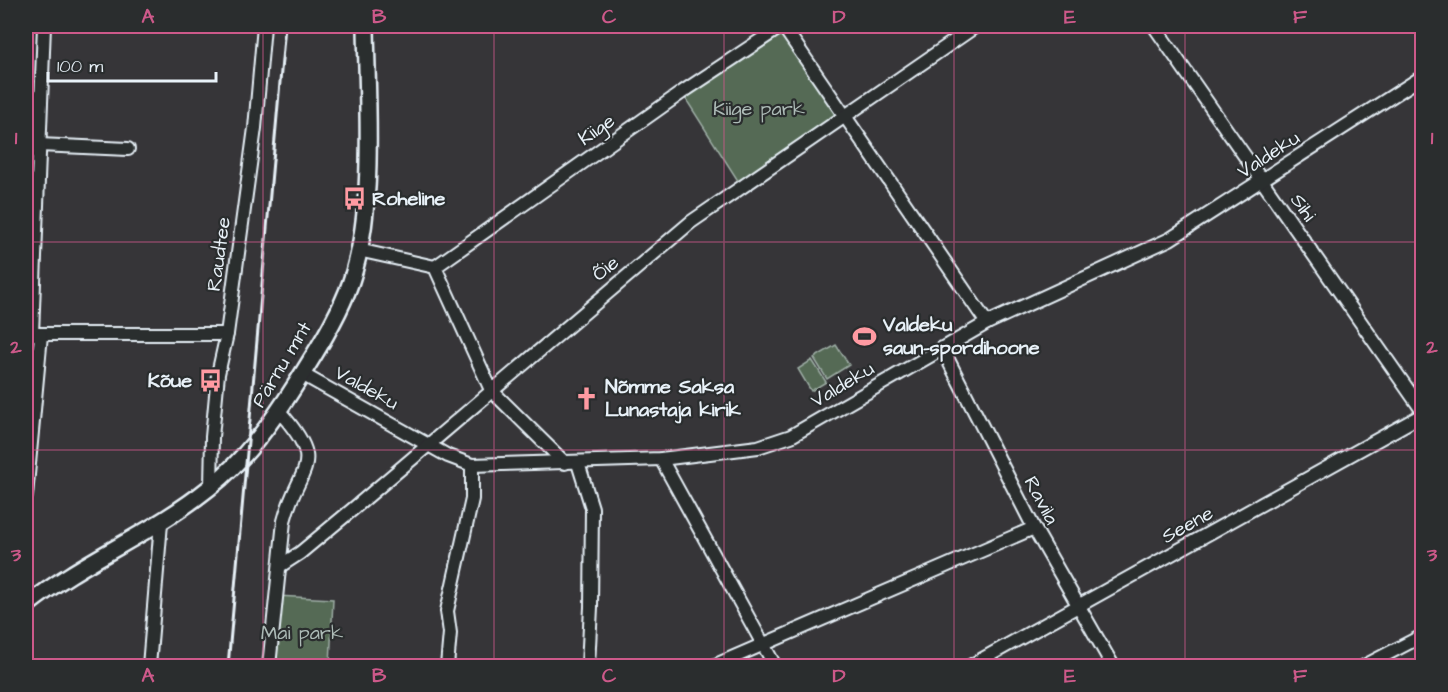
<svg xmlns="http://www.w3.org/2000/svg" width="1448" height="692" font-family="'Architects Daughter',sans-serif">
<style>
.green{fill:#556a55;stroke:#9eaea6;stroke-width:1.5}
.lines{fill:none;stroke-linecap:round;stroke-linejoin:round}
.minor-casing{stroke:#e8f1f8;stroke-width:16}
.major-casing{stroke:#e8f1f8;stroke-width:20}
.minor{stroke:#2a2d2e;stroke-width:12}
.major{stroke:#2a2d2e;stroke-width:15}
.rail{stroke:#e8f1f8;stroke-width:3}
.grid{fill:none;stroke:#cd598a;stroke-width:1.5;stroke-opacity:0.55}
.labels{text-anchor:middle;stroke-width:4.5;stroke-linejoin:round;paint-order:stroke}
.park-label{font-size:20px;fill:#adbbb7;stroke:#2a2d2e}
.street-label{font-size:20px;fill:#e8f1f8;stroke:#2a2d2e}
.poi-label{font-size:20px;font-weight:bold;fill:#e8f1f8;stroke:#2a2d2e;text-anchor:start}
.neatline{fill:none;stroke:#cd598a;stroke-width:2}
.grid-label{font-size:20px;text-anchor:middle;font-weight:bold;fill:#cd598a}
</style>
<rect width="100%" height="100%" fill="#363538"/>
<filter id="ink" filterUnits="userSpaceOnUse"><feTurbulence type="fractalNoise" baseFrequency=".0167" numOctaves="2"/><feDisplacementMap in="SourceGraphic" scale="12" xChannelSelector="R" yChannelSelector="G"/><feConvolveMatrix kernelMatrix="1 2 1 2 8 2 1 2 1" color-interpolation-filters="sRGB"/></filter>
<g filter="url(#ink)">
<g class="green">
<polygon points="782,26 845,116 742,187 682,93"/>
<polygon points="836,345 849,365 827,379 814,358"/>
<polygon points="812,360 826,382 811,391 798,369"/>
<polygon points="276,596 333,599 330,665 337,666 270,663"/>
</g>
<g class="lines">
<defs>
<g id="minor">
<polyline points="783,26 987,323"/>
<polyline points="1154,26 1422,410"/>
<polyline points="1420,26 1422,29"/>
<polyline points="26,98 40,97"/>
<polyline points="39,145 128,149"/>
<polyline points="358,250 435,267 491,390 565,463"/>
<polyline points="435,267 681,93 782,26"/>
<polyline points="26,334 227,334"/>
<polyline points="32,334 44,26"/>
<polyline points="942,348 1034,528 1113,666"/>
<polyline points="302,374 448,456 472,465 661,459 758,447 791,436 987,323 1170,239 1422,77"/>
<polyline points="661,459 775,666"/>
<polyline points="578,463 592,508 591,607 588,666"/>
<polyline points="211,487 212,437 218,374 227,334 255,128 264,26"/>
<polyline points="26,496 41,335"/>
<polyline points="280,566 300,553 353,509 691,222 976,26"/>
<polyline points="149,666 161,523"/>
<path d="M269 666 284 521C298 465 329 467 279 411"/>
<polyline points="447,666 450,633 447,611 472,499 472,465"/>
<polyline points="713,666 1034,528"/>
<polyline points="970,666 1422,415"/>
<polyline points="1364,666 1422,636"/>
</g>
<path id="major" d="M26 606C83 560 152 534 209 488 245 460 272 422 296 384 314 355 334 324 347 292 377 219 367 104 366 26"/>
</defs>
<use href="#minor" class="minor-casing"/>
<use href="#major" class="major-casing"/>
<use href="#minor" class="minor"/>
<use href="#major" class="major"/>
<polyline class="rail" points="228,666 285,26"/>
</g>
</g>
<path class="grid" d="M263 26V666M494 26V666M724 26V666M954 26V666M1185 26V666M26 242H1422M26 450H1422"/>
<defs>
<symbol id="bus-bare" viewBox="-9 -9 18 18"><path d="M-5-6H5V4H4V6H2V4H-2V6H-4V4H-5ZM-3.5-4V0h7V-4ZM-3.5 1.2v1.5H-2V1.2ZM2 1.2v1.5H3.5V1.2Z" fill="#ff9aa2" stroke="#2a2d2e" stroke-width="2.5" paint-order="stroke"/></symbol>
<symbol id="stadium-bare" viewBox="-9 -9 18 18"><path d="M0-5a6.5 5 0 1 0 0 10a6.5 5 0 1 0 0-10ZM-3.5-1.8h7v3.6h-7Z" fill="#ff9aa2" stroke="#2a2d2e" stroke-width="2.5" paint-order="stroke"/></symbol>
<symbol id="church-bare" viewBox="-9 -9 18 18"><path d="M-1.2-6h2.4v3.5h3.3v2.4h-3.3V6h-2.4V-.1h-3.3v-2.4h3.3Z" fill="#ff9aa2" stroke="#2a2d2e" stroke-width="2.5" paint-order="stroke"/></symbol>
</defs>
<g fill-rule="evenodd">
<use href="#bus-bare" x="338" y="182" width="33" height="33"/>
<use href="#stadium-bare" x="848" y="320" width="33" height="33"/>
<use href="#bus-bare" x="194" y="364" width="33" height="33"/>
<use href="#church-bare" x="570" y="382" width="33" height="33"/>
</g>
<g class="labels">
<g class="park-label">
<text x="759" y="115">Kiige park</text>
<text x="302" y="639">Mai park</text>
</g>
<g class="street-label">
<text transform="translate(596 129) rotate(-35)" y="7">Kiige</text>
<text transform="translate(1268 154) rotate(-33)" y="7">Valdeku</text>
<text transform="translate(1304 207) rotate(55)" y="7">Sihi</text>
<text transform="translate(218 254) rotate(-82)" y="7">Raudtee</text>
<text transform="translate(605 268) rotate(-40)" y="7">Õie</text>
<text transform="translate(281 364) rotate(-59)" y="7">Pärnu mnt</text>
<text transform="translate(842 384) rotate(-31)" y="7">Valdeku</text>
<text transform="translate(367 387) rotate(29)" y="7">Valdeku</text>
<text transform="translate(1042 500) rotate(62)" y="7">Ravila</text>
<text transform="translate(1187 524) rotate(-29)" y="7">Seene</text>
</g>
<g class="poi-label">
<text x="372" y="205">Roheline</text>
<text x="883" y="331">Valdeku<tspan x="883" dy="23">saun-spordihoone</tspan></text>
<text x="192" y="387" text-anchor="end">Kõue</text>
<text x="605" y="393">Nõmme Saksa<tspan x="605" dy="23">Lunastaja kirik</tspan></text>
</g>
</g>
<rect width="1448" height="692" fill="none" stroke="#2a2d2e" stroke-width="66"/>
<path d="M48 72v9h168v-9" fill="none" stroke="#e8f1f8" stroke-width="3"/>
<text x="57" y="72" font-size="18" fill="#e8f1f8" stroke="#2a2d2e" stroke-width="4.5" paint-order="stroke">100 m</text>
<rect x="33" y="33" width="1382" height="626" class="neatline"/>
<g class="grid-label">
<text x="148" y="23">A</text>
<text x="379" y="23">B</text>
<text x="609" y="23">C</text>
<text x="839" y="23">D</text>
<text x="1070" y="23">E</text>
<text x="1300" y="23">F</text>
<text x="16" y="144">1</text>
<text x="1432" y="144">1</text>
<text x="16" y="353">2</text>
<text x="1432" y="353">2</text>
<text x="16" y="561">3</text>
<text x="1432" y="561">3</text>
<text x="148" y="682">A</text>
<text x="379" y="682">B</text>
<text x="609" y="682">C</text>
<text x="839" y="682">D</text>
<text x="1070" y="682">E</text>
<text x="1300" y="682">F</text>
</g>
</svg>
